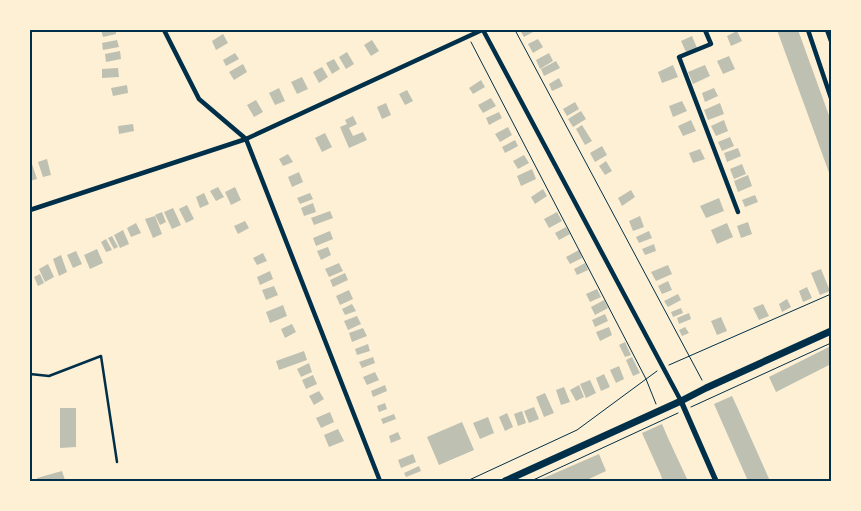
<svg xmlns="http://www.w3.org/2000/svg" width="861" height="511" font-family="Mulish,sans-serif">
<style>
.building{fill:#bec0b2}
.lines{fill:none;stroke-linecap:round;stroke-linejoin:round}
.path{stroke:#003049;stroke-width:1}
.service{stroke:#003049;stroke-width:2.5}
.minor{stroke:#003049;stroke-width:4.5}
.tertiary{stroke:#003049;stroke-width:5.5}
.primary{stroke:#003049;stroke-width:7}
.neatline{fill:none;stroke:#003049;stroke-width:2}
</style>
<rect width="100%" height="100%" fill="#fdf0d5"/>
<g class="building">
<polygon points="101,30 116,30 116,34 103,37"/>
<polygon points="520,30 532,30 533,32 524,37"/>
<polygon points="777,30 798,30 802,41 831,121 831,178"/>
<polygon points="737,31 742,41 731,46 727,36"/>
<polygon points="223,34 228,43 216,50 212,41"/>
<polygon points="692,36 697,48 686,52 681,41"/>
<polygon points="538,39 543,47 533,53 528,44"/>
<polygon points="117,40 119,47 103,50 102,43"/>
<polygon points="372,40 379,51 371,56 364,45"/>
<polygon points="120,51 121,59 106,62 105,54"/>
<polygon points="347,52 354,64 346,69 339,57"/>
<polygon points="235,53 239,59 226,66 223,60"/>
<polygon points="549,53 553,61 540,69 536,60"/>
<polygon points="729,56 735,69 723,74 717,61"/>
<polygon points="334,59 340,69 332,74 326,63"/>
<polygon points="556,61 560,68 544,76 541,69"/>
<polygon points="243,64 247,72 234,80 229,72"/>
<polygon points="673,65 678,77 662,83 658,72"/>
<polygon points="705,65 710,76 693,84 688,72"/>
<polygon points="322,67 328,77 319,83 313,72"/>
<polygon points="118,68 119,77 102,78 102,69"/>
<polygon points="302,77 308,89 297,94 291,82"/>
<polygon points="559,78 563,86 552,91 549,84"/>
<polygon points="481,80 485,87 473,94 469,88"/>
<polygon points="127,85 128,93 113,96 111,88"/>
<polygon points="279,88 285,101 275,105 269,93"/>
<polygon points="714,88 718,96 705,102 702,93"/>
<polygon points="407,90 413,101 405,105 399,94"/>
<polygon points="491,98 496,106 483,113 478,105"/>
<polygon points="256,100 263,112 254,117 247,105"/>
<polygon points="682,101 687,111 673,117 669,106"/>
<polygon points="575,102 579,109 567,116 563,109"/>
<polygon points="386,103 391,115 382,119 377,107"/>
<polygon points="720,103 724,114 708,120 704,110"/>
<polygon points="581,111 586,119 573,127 568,119"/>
<polygon points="499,112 502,118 489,125 486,118"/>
<polygon points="353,116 357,124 349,128 353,136 363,132 367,140 349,148 340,127 347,124 345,120"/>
<polygon points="691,120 696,131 683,136 678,126"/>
<polygon points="724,120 728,131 716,136 711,126"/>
<polygon points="133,124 134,131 119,134 118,126"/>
<polygon points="582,125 592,141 585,145 576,129"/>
<polygon points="508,127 512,135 500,142 495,134"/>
<polygon points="325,133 332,147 322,152 315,138"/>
<polygon points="730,137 734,146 722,151 718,142"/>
<polygon points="515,140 518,146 505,153 502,147"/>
<polygon points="602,146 607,155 595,162 590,153"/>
<polygon points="738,148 741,156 727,162 724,153"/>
<polygon points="700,149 705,159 693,163 689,153"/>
<polygon points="288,154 293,162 283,166 279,159"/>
<polygon points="524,155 529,163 518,169 513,161"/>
<polygon points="47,159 51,175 43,177 38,162"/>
<polygon points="606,161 612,171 605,175 599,166"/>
<polygon points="30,164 32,164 37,179 30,181"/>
<polygon points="742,164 746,174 734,179 730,169"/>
<polygon points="532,169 536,179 521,186 517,176"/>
<polygon points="299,172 303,182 292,187 288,177"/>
<polygon points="748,175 752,186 738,192 734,181"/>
<polygon points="218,187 224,197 216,201 210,191"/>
<polygon points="235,187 241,200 231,205 225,192"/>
<polygon points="543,189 547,196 535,204 531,197"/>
<polygon points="631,190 635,197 622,206 618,198"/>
<polygon points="204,193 209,204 200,208 196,197"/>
<polygon points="310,193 313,199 300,204 297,198"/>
<polygon points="755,195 758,202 745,207 742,200"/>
<polygon points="719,198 724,211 706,218 700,206"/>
<polygon points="313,203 316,212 304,216 301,208"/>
<polygon points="187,205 194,219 186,223 179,209"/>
<polygon points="173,208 181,225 172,229 164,212"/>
<polygon points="330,211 333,218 314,225 311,218"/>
<polygon points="162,212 166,222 160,225 155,215"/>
<polygon points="557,212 562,221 549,228 544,219"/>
<polygon points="155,216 162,234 153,238 145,219"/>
<polygon points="640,216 644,227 633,231 629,221"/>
<polygon points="245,221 249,228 238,234 234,226"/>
<polygon points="748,222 752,234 741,238 737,226"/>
<polygon points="136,223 141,233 131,237 127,228"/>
<polygon points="727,223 733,237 717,244 711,230"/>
<polygon points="566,227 570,234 559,240 555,233"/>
<polygon points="123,230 129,244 120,248 114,235"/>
<polygon points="330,231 333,239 316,246 313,238"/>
<polygon points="649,231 652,238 639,243 636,237"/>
<polygon points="112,236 118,247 114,249 108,238"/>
<polygon points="106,239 112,250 106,252 101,242"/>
<polygon points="654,244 656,251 645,255 642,249"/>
<polygon points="328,247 331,255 321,260 317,251"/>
<polygon points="97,249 103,263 90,269 84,255"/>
<polygon points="579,250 582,258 570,264 566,257"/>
<polygon points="76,251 82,264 73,268 67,255"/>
<polygon points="263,253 267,261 257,265 253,258"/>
<polygon points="61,255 67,272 59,276 53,259"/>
<polygon points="339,263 343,271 329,277 325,269"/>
<polygon points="585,263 588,270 577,275 574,269"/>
<polygon points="48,264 54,277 45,282 39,269"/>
<polygon points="668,265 672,274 656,281 651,272"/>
<polygon points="821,269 830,291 820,295 811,273"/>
<polygon points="270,271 273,279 260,285 257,277"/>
<polygon points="345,273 348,280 333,287 330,280"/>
<polygon points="40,274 44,283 38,286 34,277"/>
<polygon points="668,281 672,290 662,294 658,286"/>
<polygon points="274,286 278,295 266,300 262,290"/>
<polygon points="807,287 812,298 803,302 799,291"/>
<polygon points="597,289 601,297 590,302 586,294"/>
<polygon points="349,290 353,299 340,305 336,296"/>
<polygon points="678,294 681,300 668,307 664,301"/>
<polygon points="787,299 791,307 782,312 779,304"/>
<polygon points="604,300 608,308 595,315 591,307"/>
<polygon points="352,304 356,311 345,315 342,309"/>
<polygon points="763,304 769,316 759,320 753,308"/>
<polygon points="283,305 287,316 270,323 266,312"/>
<polygon points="681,308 683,313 673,317 671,312"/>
<polygon points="689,313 691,319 679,324 677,318"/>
<polygon points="605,314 608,321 595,327 592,320"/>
<polygon points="357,316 361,324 348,330 344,321"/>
<polygon points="721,317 727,331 717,335 711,321"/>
<polygon points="292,324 296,332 285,338 281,329"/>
<polygon points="609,327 612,335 600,341 596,332"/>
<polygon points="685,327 689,333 682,336 679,330"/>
<polygon points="363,328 367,336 352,342 349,333"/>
<polygon points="625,342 631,355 625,357 619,345"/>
<polygon points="368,344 370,351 357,355 355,349"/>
<polygon points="831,346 831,364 776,392 769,377"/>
<polygon points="304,351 307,360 279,370 276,361"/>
<polygon points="373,357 375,363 362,368 359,362"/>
<polygon points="632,357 640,373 633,376 626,360"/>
<polygon points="309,363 312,372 301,377 297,369"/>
<polygon points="619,366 624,379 616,383 610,370"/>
<polygon points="375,372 379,380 367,385 363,377"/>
<polygon points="604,374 610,387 601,391 596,378"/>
<polygon points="313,375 317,384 306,389 302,380"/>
<polygon points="590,380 596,393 586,398 580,384"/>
<polygon points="385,385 387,391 373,397 371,391"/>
<polygon points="579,385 584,397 576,401 570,390"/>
<polygon points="564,387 570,402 561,405 556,390"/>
<polygon points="319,391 324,399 314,405 309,396"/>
<polygon points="545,393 554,413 544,417 536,397"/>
<polygon points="732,396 738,409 770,481 748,481 714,404"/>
<polygon points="385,403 387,409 379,412 377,406"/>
<polygon points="534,407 539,419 529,423 524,411"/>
<polygon points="60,408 76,408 76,447 60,448"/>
<polygon points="522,411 526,423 518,426 514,414"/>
<polygon points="330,412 334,422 321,428 316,418"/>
<polygon points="507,413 513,427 505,431 499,417"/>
<polygon points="394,414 396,419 383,424 381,419"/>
<polygon points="488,417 494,433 480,439 473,423"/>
<polygon points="462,422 474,450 439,465 427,437"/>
<polygon points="662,424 668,438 688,481 663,481 660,473 642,433"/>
<polygon points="338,429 344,441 329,447 324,435"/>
<polygon points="398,432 401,439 391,443 389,436"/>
<polygon points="413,454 416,462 401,468 398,460"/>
<polygon points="599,454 606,471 589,479 585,481 537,481"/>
<polygon points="419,466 421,471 406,477 404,473"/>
<polygon points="62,471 65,480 38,481 37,478"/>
</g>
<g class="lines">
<g class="path">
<polyline points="515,30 702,380"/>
<polyline points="471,42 646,379 656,404"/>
<polyline points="669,365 831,294"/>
<polyline points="691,407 831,343"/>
<polyline points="467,481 577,430 657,371"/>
<polyline points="531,481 678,413"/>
</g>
<polyline class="service" points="30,374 49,376 101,356 117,462"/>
<g class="minor">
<polyline points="164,30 199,99 246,139 380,481"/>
<polyline points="483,30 681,401"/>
<polyline points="705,30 711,44 679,57 738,212"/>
<polyline points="808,30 831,98"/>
<polyline points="827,30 831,41"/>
<polyline points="30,210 246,139 482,30"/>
</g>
<polyline class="tertiary" points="681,401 716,481"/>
<polyline class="primary" points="505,481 681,401 706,388 831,331"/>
</g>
<rect width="861" height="511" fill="none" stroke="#fdf0d5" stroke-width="62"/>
<rect x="31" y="31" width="799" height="449" class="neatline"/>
</svg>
